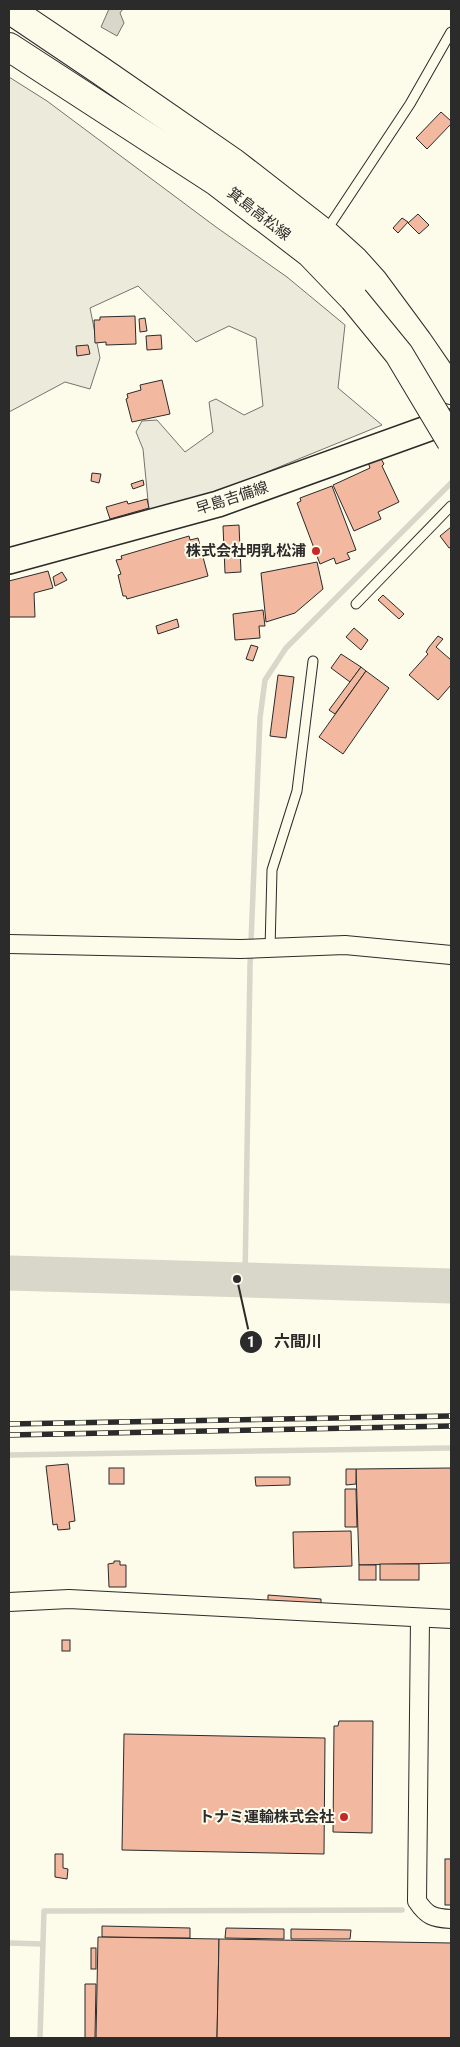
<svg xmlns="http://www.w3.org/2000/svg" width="460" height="2047" font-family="Roboto,'Noto Sans JP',sans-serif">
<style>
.green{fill:#ecebdb;stroke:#74746e}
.water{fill:#d8d7c9;stroke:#74746e}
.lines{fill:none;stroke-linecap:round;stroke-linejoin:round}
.stream{stroke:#d8d7c9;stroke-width:5.5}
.river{stroke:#d8d7c9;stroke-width:35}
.building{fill:#f2b8a0;stroke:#2b2b2b}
.service-casing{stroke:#2b2b2b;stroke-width:11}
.minor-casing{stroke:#2b2b2b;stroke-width:20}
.secondary-casing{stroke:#2b2b2b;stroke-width:28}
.primary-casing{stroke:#2b2b2b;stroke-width:30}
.service{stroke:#fdfbea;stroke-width:9}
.minor{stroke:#fdfbea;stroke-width:18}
.secondary{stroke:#fdfbea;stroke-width:25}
.primary{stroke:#fdfbea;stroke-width:28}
.rail-casing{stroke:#2b2b2b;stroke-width:5.5}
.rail{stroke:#fdfbea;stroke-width:4;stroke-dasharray:11;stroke-linecap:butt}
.primary-bridge-casing{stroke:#2b2b2b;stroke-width:30;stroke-linecap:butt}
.primary-bridge{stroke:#fdfbea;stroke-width:28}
.poi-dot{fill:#c62828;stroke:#fdfbea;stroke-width:2}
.labels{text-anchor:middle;stroke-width:4;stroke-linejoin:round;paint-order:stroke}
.street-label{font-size:15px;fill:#2b2b2b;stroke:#fdfbea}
.poi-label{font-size:15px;font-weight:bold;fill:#2b2b2b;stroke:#fdfbea;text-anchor:end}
.leader{fill:none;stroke:#2b2b2b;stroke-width:2}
.callout-dot{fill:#2b2b2b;stroke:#fdfbea;stroke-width:2}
.mark-label{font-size:15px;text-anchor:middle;font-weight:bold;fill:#fff}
.callout-label{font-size:16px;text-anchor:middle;font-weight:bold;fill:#2b2b2b;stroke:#fdfbea;stroke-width:4;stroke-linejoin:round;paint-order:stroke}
</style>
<rect width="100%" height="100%" fill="#fdfbea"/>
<polygon class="green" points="9,77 47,101 216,227 287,277 345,325 338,388 382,425 208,496 149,511 143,449 136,432 142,421 157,420 185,452 213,432 209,402 216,399 244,415 263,406 256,338 229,326 196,342 138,286 90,308 100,358 90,389 65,382 9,412"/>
<polygon class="water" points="109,9 123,9 120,13 124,23 117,36 101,27"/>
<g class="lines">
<g class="stream">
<polyline points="245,1279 250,967 260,718 265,680 286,648 451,483"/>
<polyline points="9,1455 451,1448"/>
<polyline points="9,1943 42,1944"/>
<polyline points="40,2038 44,1911 402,1910"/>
</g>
<polyline class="river" points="9,1273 451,1286"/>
</g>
<g class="building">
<polygon points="441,112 451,121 451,124 427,149 416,138"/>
<polygon points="418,214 429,225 419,234 408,223"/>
<polygon points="402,218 408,222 398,233 393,228"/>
<polygon points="135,316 136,344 106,345 106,342 95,343 94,320 100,320 100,317"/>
<polygon points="145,318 147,331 140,332 139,319"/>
<polygon points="161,335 162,349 147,350 146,336"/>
<polygon points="88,345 90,354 77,356 76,346"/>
<polygon points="162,380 170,414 132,422 126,399 128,398 127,394 141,390 140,385"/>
<polygon points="380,457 384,464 382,466 399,502 378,512 381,519 354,531 333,485 370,468 368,462"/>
<polygon points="92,473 101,474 99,483 91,481"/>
<polygon points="143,480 144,485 133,489 131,484"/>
<polygon points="332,486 356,550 347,553 350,559 336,564 334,558 320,564 297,503 301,501 300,498"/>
<polygon points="147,499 149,508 110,519 106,507 127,501 128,504"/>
<polygon points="239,525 241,572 225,573 223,526"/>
<polygon points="451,527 451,547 449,548 440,536"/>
<polygon points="189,536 190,540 198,538 208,576 127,599 126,596 123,596 118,575 121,574 116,560 122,559 121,556"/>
<polygon points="317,562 323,589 295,613 266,622 261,573"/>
<polygon points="48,571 53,588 34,593 35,617 9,617 9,581"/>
<polygon points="62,572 67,580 55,586 53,577"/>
<polygon points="383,595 404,614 399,619 378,600"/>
<polygon points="263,610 265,626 259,626 260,638 235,640 233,614"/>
<polygon points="177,619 179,627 158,634 156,626"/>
<polygon points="354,628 368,640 361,650 346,637"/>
<polygon points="438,636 443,639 436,647 451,660 451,685 438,700 409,675 428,654 426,652 429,647"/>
<polygon points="251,645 258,647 253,661 246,659"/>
<polygon points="341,654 361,667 350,682 331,668"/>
<polygon points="361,667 366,671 335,714 329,710"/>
<polygon points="366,671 389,688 343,754 319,737"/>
<polygon points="278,675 294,677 286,738 270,736"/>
<polygon points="68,1464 75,1521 69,1522 70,1529 58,1530 57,1524 53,1525 46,1466"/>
<rect x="109" y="1468" width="15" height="16"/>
<polygon points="451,1468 451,1563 359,1565 356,1469"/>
<polygon points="346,1469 356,1469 356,1484 346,1485"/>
<polygon points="255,1477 290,1477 290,1485 256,1486"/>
<polygon points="345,1489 356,1489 357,1527 345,1527"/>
<polygon points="351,1531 352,1566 294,1568 293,1532"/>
<polygon points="114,1561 120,1561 120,1565 126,1565 126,1587 109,1587 108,1564 114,1563"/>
<rect x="380" y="1564" width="39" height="16"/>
<rect x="359" y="1565" width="17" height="15"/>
<polygon points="268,1595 321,1599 321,1604 268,1601"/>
<rect x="62" y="1640" width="8" height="11"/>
<polygon points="339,1721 373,1721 372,1833 333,1832 334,1726 338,1726"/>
<polygon points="124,1734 325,1738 324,1854 122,1850"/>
<polygon points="55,1854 63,1854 63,1868 68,1869 67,1879 55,1877"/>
<rect x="445" y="1859" width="6" height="46"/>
<polygon points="102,1926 190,1928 190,1938 102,1937"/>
<polygon points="226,1928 284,1929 284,1939 225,1938"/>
<polygon points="291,1929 351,1930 350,1939 291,1939"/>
<polygon points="98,1937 219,1939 217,2038 96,2038"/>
<polygon points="219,1939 451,1943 451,2038 217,2038"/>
<rect x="91" y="1948" width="5" height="21"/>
<polygon points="85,1984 96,1984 95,2038 85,2038"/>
</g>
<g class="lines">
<defs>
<g id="service">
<polyline points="326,231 410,104 451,32"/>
<polyline points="356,604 451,506"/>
<polyline points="270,949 272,870 297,791 313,661"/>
</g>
<g id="minor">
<polyline points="9,944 240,949 345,945 451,955"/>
<polyline points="9,1602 69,1599 451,1619"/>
<path d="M420 1619 417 1901C427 1916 433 1918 451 1919"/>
</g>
<polyline id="secondary" points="9,561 218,504 432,427 451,422"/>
<g id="primary">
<polyline points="9,9 101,71 234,163 324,233 355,261 373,281 418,342 451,390"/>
<polyline points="9,47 217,182 310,253 354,299"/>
</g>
</defs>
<use href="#service" class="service-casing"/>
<use href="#minor" class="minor-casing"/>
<use href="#secondary" class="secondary-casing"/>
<use href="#primary" class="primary-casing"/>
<use href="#service" class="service"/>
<use href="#minor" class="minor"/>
<use href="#secondary" class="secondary"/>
<use href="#primary" class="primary"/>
<defs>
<g id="rail">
<polyline points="9,1424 451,1416"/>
<polyline points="9,1435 451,1426"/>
</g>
</defs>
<use href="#rail" class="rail-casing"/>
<use href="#rail" class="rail"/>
<defs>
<polyline id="primary-bridge" points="354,299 399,354 451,441"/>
</defs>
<use href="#primary-bridge" class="primary-bridge-casing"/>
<use href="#primary-bridge" class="primary-bridge"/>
</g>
<g class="poi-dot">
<circle cx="316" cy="551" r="5"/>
<circle cx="344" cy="1817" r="5"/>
</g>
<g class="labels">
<g class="street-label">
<text transform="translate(259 214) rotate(38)" y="5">箕島高松線</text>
<text transform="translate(232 498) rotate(-18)" y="5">早島吉備線</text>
</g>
<g class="poi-label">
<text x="306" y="556">株式会社明乳松浦</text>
<text x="334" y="1822">トナミ運輸株式会社</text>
</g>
</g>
<path class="leader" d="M237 1279L251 1342"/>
<g class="callout-dot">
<circle cx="237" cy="1279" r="5"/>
<circle cx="251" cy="1342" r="12"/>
</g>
<g class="mark-label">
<text x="251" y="1347">1</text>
</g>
<g class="callout-label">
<text x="298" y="1347">六間川</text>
</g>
<rect width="460" height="2047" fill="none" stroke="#2b2b2b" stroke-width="20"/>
</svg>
